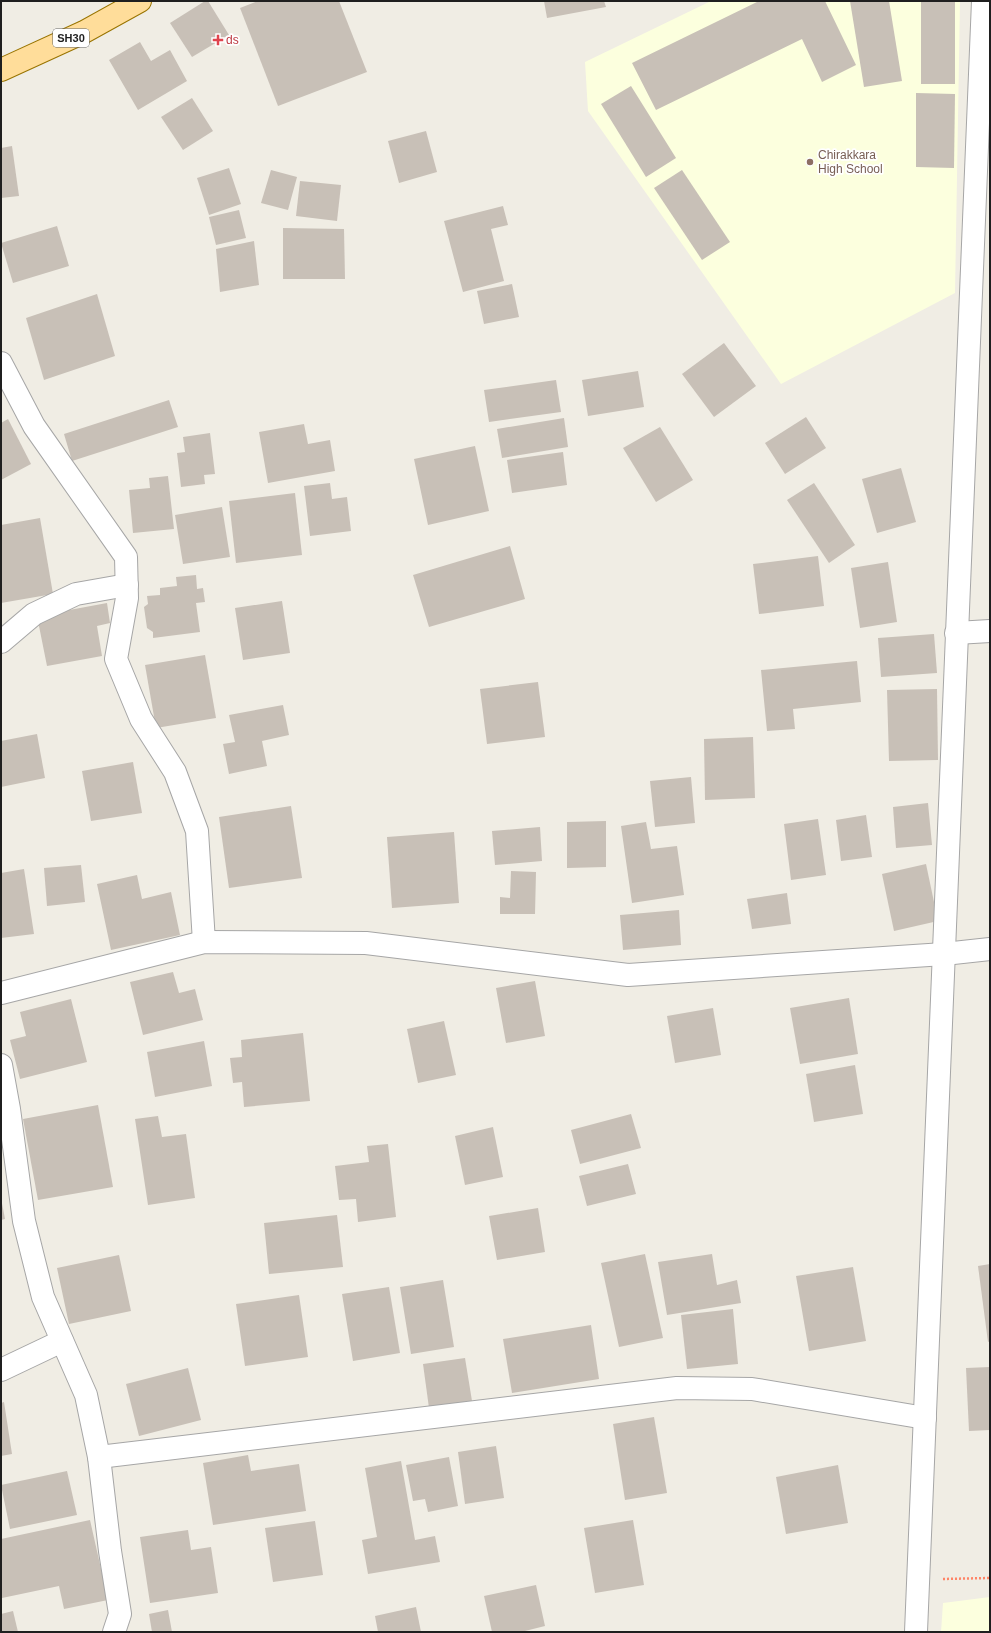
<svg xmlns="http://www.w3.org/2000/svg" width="991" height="1633" font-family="Arial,sans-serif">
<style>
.education{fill:#fcffde}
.building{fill:#c8c0b7}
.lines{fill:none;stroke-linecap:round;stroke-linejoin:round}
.minor-casing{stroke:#a6a6a6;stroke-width:24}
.major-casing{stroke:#997400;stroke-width:24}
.path{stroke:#ff8466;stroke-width:2.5;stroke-dasharray:2 2;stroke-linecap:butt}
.minor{stroke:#fff;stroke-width:22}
.major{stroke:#ffdd9a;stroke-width:22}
.health-dot{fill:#e0444e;stroke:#fff;stroke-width:1.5}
.education-dot{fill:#8d6e63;stroke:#fff;stroke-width:1.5}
.labels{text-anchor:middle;stroke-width:3.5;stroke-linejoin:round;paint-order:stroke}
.shield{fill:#fff;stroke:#626262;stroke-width:1}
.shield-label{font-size:11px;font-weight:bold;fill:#1f1f1f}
.health-label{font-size:12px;fill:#be3a42;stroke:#fff;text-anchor:start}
.education-label{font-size:12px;fill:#785e54;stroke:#fff;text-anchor:start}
</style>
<rect width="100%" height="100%" fill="#f0ede4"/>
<g class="education">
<polygon points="711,1 960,1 955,293 781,384 588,111 585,62"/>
<polygon points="990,1597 990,1632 941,1632 943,1603"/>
</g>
<g class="building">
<polygon points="205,1 208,1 229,35 192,57 170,23"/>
<polygon points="258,1 339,1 367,72 278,106 240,8"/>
<polygon points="544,1 604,1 606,7 547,18"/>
<polygon points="759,1 825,1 856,65 822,82 802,39 656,110 632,63"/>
<polygon points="850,1 889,1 902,81 864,87"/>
<rect x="921" y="1" width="34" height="83"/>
<polygon points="140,42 151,61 170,50 187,81 138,110 109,60"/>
<polygon points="631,86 676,158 646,177 601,104"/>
<polygon points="916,93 955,94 954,168 916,167"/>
<polygon points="192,98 213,131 183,150 161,117"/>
<polygon points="426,131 437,172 399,183 388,141"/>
<polygon points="12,146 19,196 1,198 1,148"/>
<polygon points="229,168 241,204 209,215 197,178"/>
<polygon points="271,170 297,177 288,210 261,203"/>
<polygon points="682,170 730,242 702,260 654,188"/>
<polygon points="300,181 341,185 337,221 296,216"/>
<polygon points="503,206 508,225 491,229 504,281 463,292 444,221"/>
<polygon points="239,210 246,238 216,245 209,217"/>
<polygon points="57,226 69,266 13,283 1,243"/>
<polygon points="283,228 344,229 345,279 283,279"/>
<polygon points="254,241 259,285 220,292 216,249"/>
<polygon points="512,284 519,317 484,324 477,291"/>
<polygon points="97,294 115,356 44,380 26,318"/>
<polygon points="724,343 756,386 714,417 682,374"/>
<polygon points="638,371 644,407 588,416 582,380"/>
<polygon points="556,380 561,412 489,422 484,390"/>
<polygon points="169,400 178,427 72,461 64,434"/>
<polygon points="806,417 826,448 785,474 765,443"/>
<polygon points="564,418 568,447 502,458 497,429"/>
<polygon points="8,419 31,464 1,480 1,423"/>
<polygon points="304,424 308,444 330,440 335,471 268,483 259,432"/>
<polygon points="660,427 693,480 656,502 623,448"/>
<polygon points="210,433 215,474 204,475 205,484 181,487 177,453 185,452 183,437"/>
<polygon points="475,446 489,511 428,525 414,459"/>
<polygon points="563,452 567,485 512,493 507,460"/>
<polygon points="901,468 916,522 877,533 862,479"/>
<polygon points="168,476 174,529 133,533 129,490 150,488 149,478"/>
<polygon points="330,483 332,499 347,497 351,531 310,536 304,486"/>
<polygon points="814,483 855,545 829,563 787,500"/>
<polygon points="295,493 302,555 236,563 229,501"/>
<polygon points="222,507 230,557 183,564 175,515"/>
<polygon points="40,518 53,594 1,603 1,525"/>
<polygon points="510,546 525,599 429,627 413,575"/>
<polygon points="818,556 824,606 759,614 753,564"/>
<polygon points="888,562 897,622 860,628 851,568"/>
<polygon points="196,575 197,589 203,588 205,602 196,603 200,632 153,638 153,632 147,628 144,607 148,604 147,596 160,595 160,588 177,586 176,577"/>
<polygon points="282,601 290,653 243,660 235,608"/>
<polygon points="107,603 110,623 97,626 102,656 47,666 37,616"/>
<polygon points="934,634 937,673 881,677 878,638"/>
<polygon points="205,655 216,718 156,728 145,665"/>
<polygon points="857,661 861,702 793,709 795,729 767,731 761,670"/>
<polygon points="538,682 545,737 487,744 480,689"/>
<polygon points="937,689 938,760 889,761 887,690"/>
<polygon points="283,705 289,735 262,741 267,766 229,774 223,744 235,742 229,715"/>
<polygon points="37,734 45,778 1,787 1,741"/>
<polygon points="753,737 755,798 705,800 704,739"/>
<polygon points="133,762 142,813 91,821 82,771"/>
<polygon points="691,777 695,823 655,827 650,781"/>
<polygon points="928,803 932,845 896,848 893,807"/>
<polygon points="291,806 302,878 229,888 219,817"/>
<polygon points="866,815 872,857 841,861 836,820"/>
<polygon points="818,819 826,875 791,880 784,824"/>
<polygon points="606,821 606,867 567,868 567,822"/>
<polygon points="646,822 651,849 677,846 684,895 632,903 621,826"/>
<polygon points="540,827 542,861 495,865 492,831"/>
<polygon points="454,832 459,903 392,908 387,837"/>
<polygon points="926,864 938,921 894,931 882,874"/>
<polygon points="81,865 85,902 47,906 44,868"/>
<polygon points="24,869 34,934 1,938 1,873"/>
<polygon points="511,871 536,872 535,914 500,914 500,897 510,898"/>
<polygon points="137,875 142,899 171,892 180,935 111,950 97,884"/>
<polygon points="787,893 791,924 752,929 747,899"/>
<polygon points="679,910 681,945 623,950 620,915"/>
<polygon points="173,972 179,993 195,989 203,1020 143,1035 130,982"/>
<polygon points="535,981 545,1036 506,1043 496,988"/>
<polygon points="849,998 858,1054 800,1064 790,1008"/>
<polygon points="71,999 87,1062 20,1079 10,1040 26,1036 20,1012"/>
<polygon points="713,1008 721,1055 675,1063 667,1016"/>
<polygon points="444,1021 456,1075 418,1083 407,1029"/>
<polygon points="303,1033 310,1101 244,1107 242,1082 233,1083 230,1058 242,1057 241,1040"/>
<polygon points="204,1041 212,1086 155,1097 147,1052"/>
<polygon points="855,1065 863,1114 814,1122 806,1074"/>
<polygon points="98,1105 113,1187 38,1200 23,1119"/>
<polygon points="631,1114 641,1148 580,1164 571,1130"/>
<polygon points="158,1116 162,1137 186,1134 195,1198 148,1205 135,1119"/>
<polygon points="493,1127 503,1177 465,1185 455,1136"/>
<polygon points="388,1144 396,1217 358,1222 356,1199 339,1200 335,1166 369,1162 367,1146"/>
<polygon points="628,1164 636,1194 587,1206 579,1176"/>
<polygon points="1,1198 5,1219 1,1220"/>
<polygon points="538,1208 545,1252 497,1260 489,1216"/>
<polygon points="337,1215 343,1267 269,1274 264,1223"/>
<polygon points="645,1254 663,1338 619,1347 601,1263"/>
<polygon points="712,1254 717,1285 737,1280 741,1303 667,1315 658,1262"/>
<polygon points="119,1255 131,1311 69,1324 57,1268"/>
<polygon points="990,1264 990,1341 988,1342 978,1266"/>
<polygon points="853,1267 866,1341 809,1351 796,1276"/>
<polygon points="443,1280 454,1347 411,1354 400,1287"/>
<polygon points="389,1287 400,1353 353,1361 342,1294"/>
<polygon points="299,1295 308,1357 245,1366 236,1304"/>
<polygon points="733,1309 738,1364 687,1369 681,1315"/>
<polygon points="591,1325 599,1379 512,1393 503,1339"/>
<polygon points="465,1358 472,1401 429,1408 423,1364"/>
<polygon points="990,1367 990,1430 969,1431 966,1368"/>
<polygon points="188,1368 201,1420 139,1436 126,1384"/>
<polygon points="4,1402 12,1454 1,1456 1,1403"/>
<polygon points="654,1417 667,1493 625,1500 613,1424"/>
<polygon points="496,1446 504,1498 465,1504 458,1452"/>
<polygon points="248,1455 251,1471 299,1464 306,1511 213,1525 203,1463"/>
<polygon points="449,1457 458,1506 428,1512 425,1499 413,1501 406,1465"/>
<polygon points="401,1461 415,1540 435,1536 440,1562 368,1574 362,1540 377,1537 365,1468"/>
<polygon points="838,1465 848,1523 786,1534 776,1477"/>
<polygon points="67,1471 77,1515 10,1529 1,1485"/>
<polygon points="90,1520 108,1600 64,1609 59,1586 2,1598 1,1539"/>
<polygon points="633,1520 644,1585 595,1593 584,1528"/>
<polygon points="315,1521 323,1575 273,1582 265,1528"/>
<polygon points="188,1530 191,1550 211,1547 218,1593 150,1603 140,1537"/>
<polygon points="536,1585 545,1626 521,1632 492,1632 484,1596"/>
<polygon points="416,1607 421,1632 378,1632 375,1616"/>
<polygon points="168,1610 172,1632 152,1632 149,1614"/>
<polygon points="13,1611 18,1632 1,1632 1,1614"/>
</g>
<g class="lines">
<defs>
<g id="minor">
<polyline points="1,363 34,426 126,557 127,598 116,659 141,719 175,772 197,831 204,942"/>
<polyline points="956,633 990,631"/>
<polyline points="1,642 34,614 76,594 127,585"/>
<polyline points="1,993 204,942 366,943 628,975 944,954 990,949"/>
<polyline points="1,1065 9,1109 24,1221 43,1297 86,1395 99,1457 110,1551 120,1614 114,1632"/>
<polyline points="1,1370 62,1341"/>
<polyline points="99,1457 677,1388 752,1389 925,1418"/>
<polyline points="916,1632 983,1"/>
</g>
<polyline id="major" points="1,70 84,32 140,1"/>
</defs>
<use href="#minor" class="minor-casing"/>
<use href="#major" class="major-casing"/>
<polyline class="path" points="943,1579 990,1578"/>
<use href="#minor" class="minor"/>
<use href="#major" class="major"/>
</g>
<path class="health-dot" d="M216 34h4v4h4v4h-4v4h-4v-4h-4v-4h4z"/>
<circle class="education-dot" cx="810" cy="162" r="4"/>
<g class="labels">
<rect class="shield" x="53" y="29" width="36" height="18" rx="3"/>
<g class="shield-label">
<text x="71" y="42">SH30</text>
</g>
<g class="health-label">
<text x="226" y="44">ds</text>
</g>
<g class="education-label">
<text x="818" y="159">Chirakkara<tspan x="818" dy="14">High School</tspan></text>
</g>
</g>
<rect width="991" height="1633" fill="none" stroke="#1f1f1f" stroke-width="4"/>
</svg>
